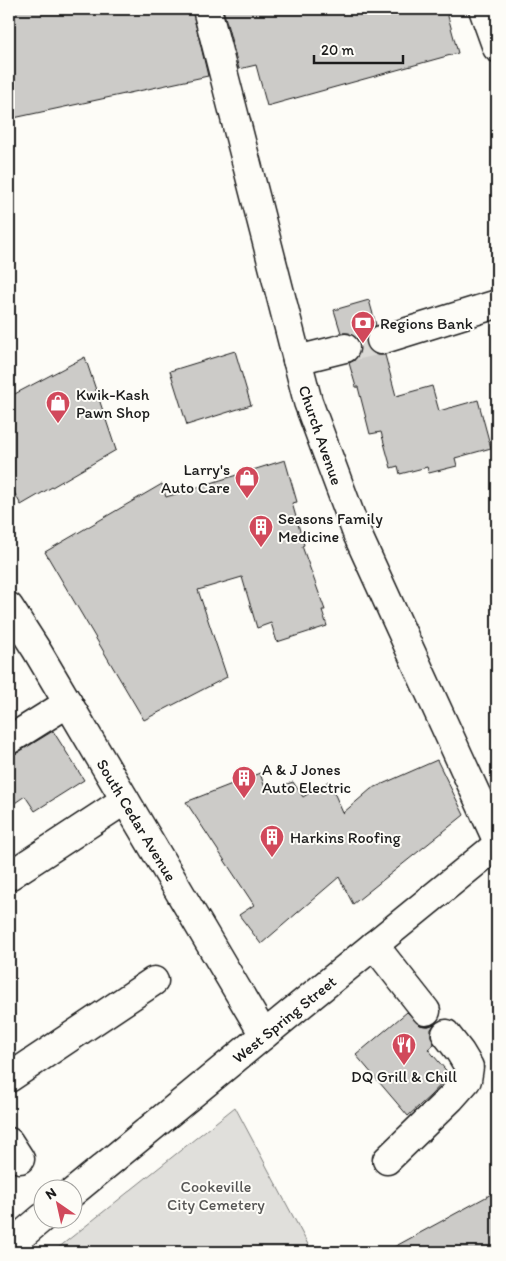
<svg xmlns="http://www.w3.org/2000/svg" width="506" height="1261" font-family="Itim,sans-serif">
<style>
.green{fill:#e0dfdb;stroke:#7e7e7c}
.building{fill:#cccbc8;stroke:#1c1c1c}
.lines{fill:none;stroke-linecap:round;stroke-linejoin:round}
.minor-tunnel{stroke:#dbdad6;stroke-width:28;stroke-dasharray:28 14;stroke-linecap:butt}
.minor-casing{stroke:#1c1c1c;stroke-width:31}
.major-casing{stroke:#1c1c1c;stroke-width:31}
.minor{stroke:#fdfcf7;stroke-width:28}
.major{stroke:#fdfcf7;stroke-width:28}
.labels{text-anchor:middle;stroke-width:4;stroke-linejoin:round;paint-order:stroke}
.poi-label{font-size:16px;fill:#1c1c1c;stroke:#fdfcf7;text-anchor:start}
.street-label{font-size:16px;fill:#1c1c1c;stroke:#fdfcf7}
.park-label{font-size:16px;fill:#575655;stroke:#fdfcf7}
</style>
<rect width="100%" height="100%" fill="#fdfcf7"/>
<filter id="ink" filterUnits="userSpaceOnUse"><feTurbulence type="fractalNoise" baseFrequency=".02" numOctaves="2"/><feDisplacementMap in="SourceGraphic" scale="10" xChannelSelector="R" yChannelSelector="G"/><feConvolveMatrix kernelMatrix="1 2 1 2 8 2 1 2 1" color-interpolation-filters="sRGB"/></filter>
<g filter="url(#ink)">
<polygon class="green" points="235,1107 312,1252 53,1252"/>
<g class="building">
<polygon points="9,9 192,9 208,76 9,119"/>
<polygon points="223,9 446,9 458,53 267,106 256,65 239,69"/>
<polygon points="369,300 376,325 369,330 366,336 366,344 371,352 377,355 385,355 396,396 432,386 439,411 478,400 491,448 455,458 457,466 429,473 427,467 400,474 398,466 391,468 381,432 370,434 358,387 356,387 349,363 355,360 360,353 360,344 356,337 350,333 341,333 334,310"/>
<polygon points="235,351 251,405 187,425 170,371"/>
<polygon points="85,357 116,450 21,505 9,483 9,397"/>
<polygon points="285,460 297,502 292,503 304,545 302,546 325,610 322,610 327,626 277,642 271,623 257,628 242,577 198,590 227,677 144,720 45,552 162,484 166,497"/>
<polygon points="53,731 84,780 35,811 25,796 9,807 9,755 17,753"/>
<polygon points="437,760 464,815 353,904 339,877 261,944 239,915 254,905 186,802 260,773 266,791 293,782 303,797 329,781 343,813 371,789"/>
<polygon points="407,1012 420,1025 428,1026 435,1024 431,1029 431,1036 434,1044 428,1049 450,1075 430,1096 408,1116 356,1055"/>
<polygon points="497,1191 497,1252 385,1252"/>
</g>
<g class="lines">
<polyline class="minor-tunnel" points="345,348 381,340"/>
<defs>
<g id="minor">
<polyline points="207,9 308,402 358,536 497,840"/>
<polyline points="483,9 497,48"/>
<polyline points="381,340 497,304"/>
<polyline points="297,360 345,348"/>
<polyline points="9,607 36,649 264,1035"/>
<polyline points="9,740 68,703"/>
<polyline points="9,876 125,800"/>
<polyline points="374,945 426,1011"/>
<polyline points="9,1078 154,981"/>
<polyline points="9,1142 20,1159"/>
<polyline points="387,1160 451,1098 467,1080 469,1067 460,1052 446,1034"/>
</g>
<g id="major">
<polyline points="72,1193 292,1012 497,845"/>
<polyline points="9,1246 42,1218"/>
</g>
</defs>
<use href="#minor" class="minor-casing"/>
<use href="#major" class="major-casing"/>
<use href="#minor" class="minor"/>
<use href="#major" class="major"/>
</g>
</g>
<defs>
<symbol id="bank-pin" viewBox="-11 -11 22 30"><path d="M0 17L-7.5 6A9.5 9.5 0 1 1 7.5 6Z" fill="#d1495b" stroke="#fdfcf7"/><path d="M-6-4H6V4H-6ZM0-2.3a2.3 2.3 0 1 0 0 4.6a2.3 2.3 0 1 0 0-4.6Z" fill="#fff"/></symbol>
<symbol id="shop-pin" viewBox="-11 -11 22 30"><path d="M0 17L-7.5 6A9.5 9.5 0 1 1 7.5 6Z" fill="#d1495b" stroke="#fdfcf7"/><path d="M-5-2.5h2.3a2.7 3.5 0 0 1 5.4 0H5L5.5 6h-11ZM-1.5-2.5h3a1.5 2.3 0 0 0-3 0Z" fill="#fff"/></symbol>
<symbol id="building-pin" viewBox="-11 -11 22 30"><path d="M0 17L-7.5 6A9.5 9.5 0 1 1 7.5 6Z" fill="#d1495b" stroke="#fdfcf7"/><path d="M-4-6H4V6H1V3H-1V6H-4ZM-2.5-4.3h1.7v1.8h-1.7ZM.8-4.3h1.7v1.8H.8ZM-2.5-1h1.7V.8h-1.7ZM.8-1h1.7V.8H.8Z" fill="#fff"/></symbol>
<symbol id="restaurant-pin" viewBox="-11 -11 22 30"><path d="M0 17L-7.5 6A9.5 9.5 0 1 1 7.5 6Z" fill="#d1495b" stroke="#fdfcf7"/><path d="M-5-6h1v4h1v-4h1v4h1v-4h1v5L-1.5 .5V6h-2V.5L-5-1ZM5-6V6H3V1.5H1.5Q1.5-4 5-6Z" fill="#fff"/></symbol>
</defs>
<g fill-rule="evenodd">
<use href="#bank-pin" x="349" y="309" width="28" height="38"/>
<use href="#shop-pin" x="44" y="389" width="28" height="38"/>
<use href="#shop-pin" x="233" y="464" width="28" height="38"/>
<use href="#building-pin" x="247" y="513" width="28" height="38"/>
<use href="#building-pin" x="230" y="764" width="28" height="38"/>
<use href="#building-pin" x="258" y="823" width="28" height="38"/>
<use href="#restaurant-pin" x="390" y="1031" width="28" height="38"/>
</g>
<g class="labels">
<g class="poi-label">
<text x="380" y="329">Regions Bank</text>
<text x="76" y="400">Kwik-Kash<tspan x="76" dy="18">Pawn Shop</tspan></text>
<text x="230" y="475" text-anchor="end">Larry's<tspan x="230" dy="18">Auto Care</tspan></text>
<text x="278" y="524">Seasons Family<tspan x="278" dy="18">Medicine</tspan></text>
<text x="262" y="775">A &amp; J Jones<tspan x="262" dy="18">Auto Electric</tspan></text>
<text x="290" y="843">Harkins Roofing</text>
<text x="404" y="1082" text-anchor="middle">DQ Grill &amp; Chill</text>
</g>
<g class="street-label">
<text transform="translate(321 435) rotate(71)" y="6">Church Avenue</text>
<text transform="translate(137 820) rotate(59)" y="6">South Cedar Avenue</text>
<text transform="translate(284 1019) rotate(-39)" y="6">West Spring Street</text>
</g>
<g class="park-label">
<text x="216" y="1192">Cookeville<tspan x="216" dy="18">City Cemetery</tspan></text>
</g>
</g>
<rect width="506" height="1261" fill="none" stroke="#fdfcf7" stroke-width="30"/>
<rect x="15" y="15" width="476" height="1231" fill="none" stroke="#1c1c1c" stroke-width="2" filter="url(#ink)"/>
<g transform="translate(58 1204) rotate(326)"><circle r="24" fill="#fdfcf7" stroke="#a3a29f"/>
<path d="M0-4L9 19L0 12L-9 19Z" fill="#d1495b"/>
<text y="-8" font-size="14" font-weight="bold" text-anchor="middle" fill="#1c1c1c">N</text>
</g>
<path d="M314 55v8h89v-8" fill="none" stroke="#1c1c1c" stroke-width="2.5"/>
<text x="321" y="55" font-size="15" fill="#1c1c1c" stroke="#fdfcf7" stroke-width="4" paint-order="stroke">20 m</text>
</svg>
